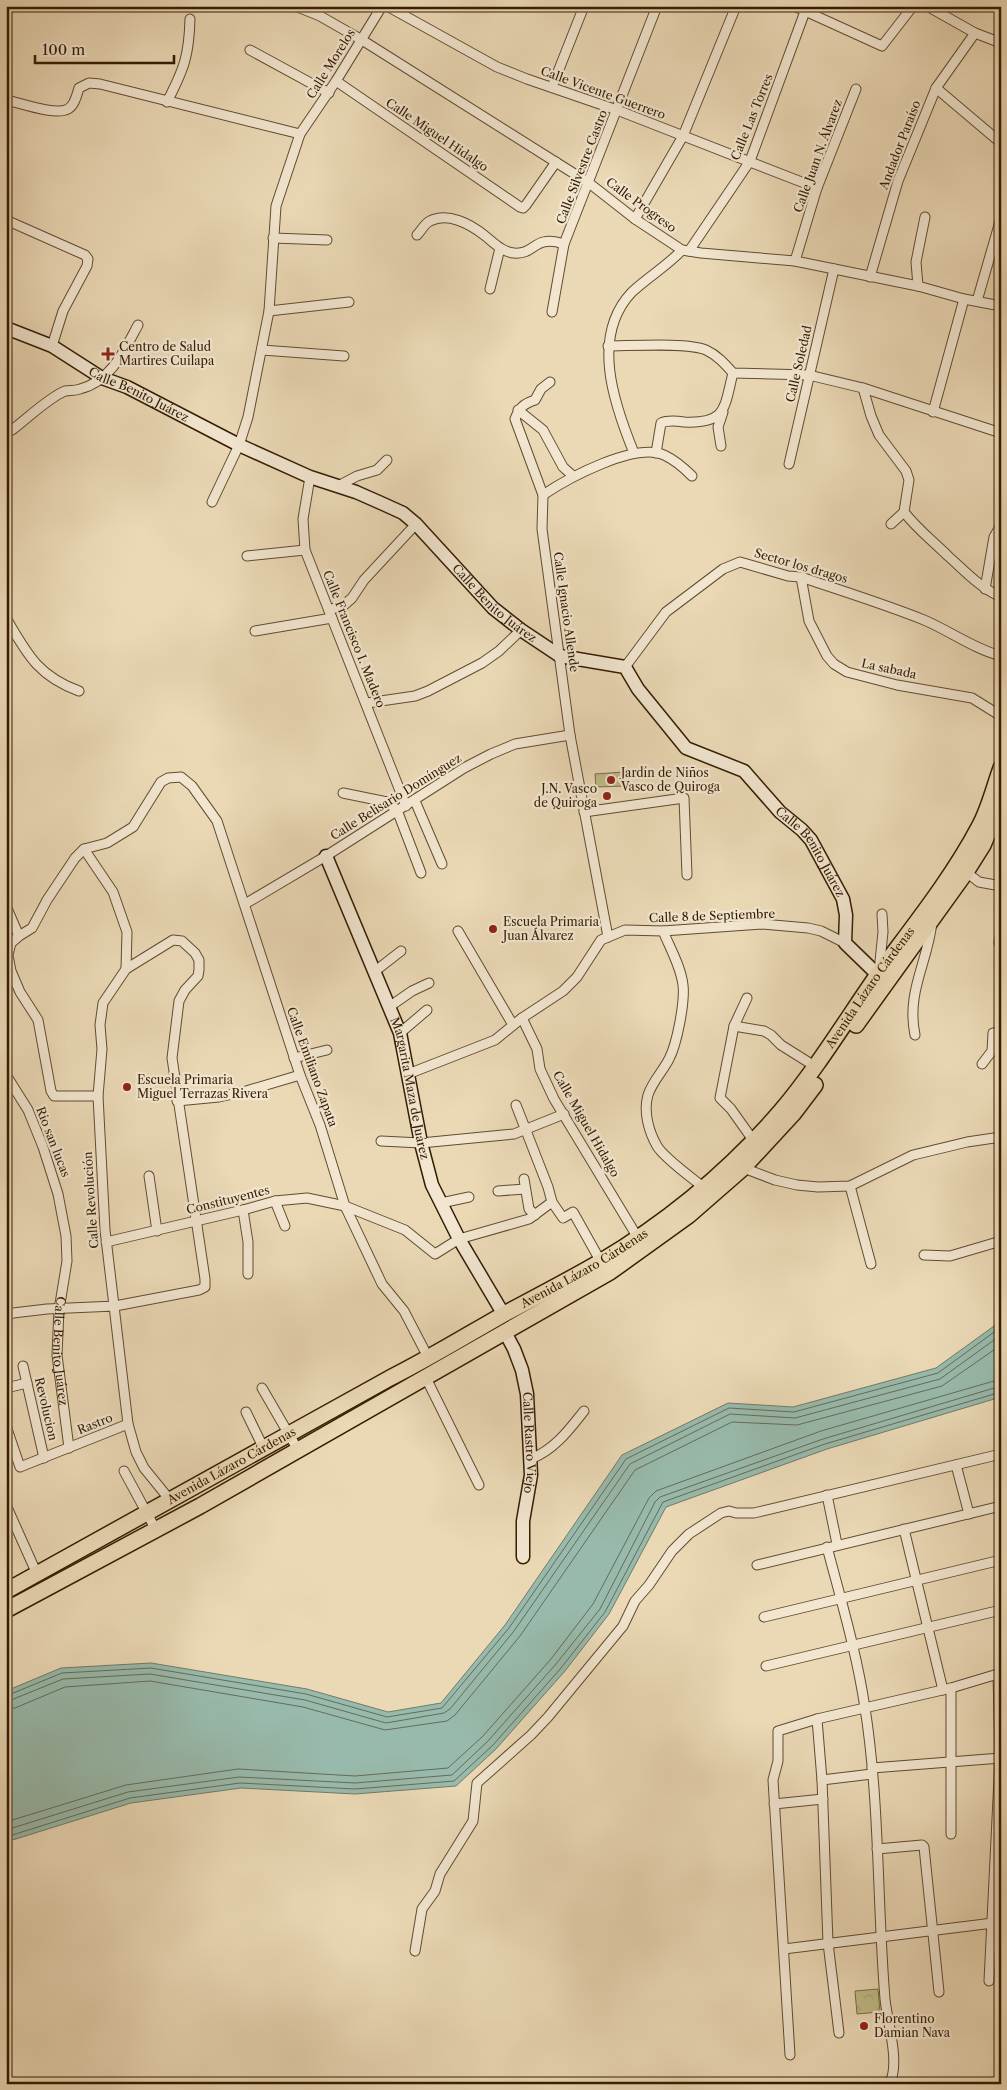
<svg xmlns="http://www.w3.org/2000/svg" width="1007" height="2090" font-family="'Libre Caslon Text',serif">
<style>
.park{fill:url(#park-crowns);stroke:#7a6c45}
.garden{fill:#c0bc88;stroke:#7a6c45}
.water{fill:#98baac;stroke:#707b68}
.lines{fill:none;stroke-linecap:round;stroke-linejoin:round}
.shore{stroke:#666b57;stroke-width:1}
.street-casing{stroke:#624b2f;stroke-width:11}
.secondary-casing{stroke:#341c02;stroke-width:15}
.primary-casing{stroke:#341c02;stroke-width:18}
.street{stroke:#f2e6d0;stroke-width:9}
.secondary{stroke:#f2e6d0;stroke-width:12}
.primary{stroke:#ebd9b6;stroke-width:15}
.poi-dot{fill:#8f2418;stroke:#f2e6d0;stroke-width:2}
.labels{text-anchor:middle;stroke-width:4.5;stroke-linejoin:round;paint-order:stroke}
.street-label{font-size:12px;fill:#341c02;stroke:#f2e6d0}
.poi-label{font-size:12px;fill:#341c02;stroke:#f2e6d0;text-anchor:start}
</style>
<defs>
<pattern id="park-crowns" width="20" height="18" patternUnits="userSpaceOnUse" patternTransform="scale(1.25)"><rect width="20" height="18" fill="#c0bc88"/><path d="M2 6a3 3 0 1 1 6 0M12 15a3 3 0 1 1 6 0" fill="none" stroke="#a6a174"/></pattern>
</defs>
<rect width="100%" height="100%" fill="#ebd9b6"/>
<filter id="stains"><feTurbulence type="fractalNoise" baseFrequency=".004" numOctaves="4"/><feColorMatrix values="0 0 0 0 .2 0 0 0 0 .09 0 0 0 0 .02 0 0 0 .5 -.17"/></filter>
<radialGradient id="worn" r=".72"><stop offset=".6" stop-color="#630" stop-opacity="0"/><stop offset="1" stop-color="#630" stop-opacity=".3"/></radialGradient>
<polygon class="park" points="878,1989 880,2012 857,2014 855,1991"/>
<polygon class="garden" points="624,772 625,786 596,787 595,774"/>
<polygon class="water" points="1001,1321 1001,1397 827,1449 666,1507 609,1614 565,1671 496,1749 456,1786 355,1794 241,1788 131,1803 6,1842 6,1691 61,1668 151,1663 307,1689 388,1712 441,1703 505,1625 622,1455 728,1403 793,1407 936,1368"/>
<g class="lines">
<g class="shore">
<polyline points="6,1696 62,1673 151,1668 306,1694 387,1717 442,1708 509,1628 626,1459 729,1408 794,1412 938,1373 1001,1327"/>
<polyline points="6,1702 63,1679 150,1674 305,1700 386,1723 444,1713 450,1709 514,1631 630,1464 730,1414 795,1418 940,1379 1001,1335"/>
<polyline points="6,1709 15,1708 65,1687 150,1681 303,1707 385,1730 447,1721 455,1715 520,1636 635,1470 732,1422 797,1425 942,1386 1001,1345"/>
<polyline points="6,1822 126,1785 238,1769 355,1776 448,1768 483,1736 551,1659 593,1604 649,1498 656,1491 821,1431 1001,1379"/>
<polyline points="6,1830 128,1792 239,1777 355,1783 452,1775 488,1741 556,1664 600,1609 655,1502 660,1497 823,1439 1001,1386"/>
<polyline points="6,1837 130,1798 240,1783 355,1789 454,1781 493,1745 561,1668 605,1612 663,1502 825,1444 1001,1392"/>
</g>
<defs>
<g id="street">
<polyline points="295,6 320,16 362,40 589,183 635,219 682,250 701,253 795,261 918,286 964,299 1001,306"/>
<polyline points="387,6 497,67 527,79 617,110 817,188"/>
<polyline points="794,6 882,46 913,6"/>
<polyline points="927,6 975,33 1001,43"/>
<polyline points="250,50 329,93"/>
<polyline points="336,81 520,207 523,208 526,205 556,162"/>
<polyline points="552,87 584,6"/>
<polyline points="936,88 1001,143"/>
<path d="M6 100C21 103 55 116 68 109 75 105 77 94 79 88L89 83 100 84 300 134"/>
<path d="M167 102C184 69 189 56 190 19"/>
<polyline points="635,219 683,136 736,6"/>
<polyline points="6,220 85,255 88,259 87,266 63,311 52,346"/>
<path d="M417 235C421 231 425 223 430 221 448 212 470 224 484 235 493 242 502 252 514 253 536 255 533 234 564 244"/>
<polyline points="273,238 327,240"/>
<polyline points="689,251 750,161 807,6"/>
<polyline points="795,261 817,188 856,89"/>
<polyline points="870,277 898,181 936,88 975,33"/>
<polyline points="918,286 916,262 925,217"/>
<polyline points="490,289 500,248"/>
<polyline points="977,301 1001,218"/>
<polyline points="269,311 349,302"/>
<polyline points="552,312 564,244 657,6"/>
<path d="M608 346C629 346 689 342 706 350 717 355 725 364 733 373L809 375 863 388 1001 433"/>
<polyline points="262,350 344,356"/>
<path d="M550 382 541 389 535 400C523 404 519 408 515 419L543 495 542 529 570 735 608 937"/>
<polyline points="863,388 871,416 879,435 906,471 909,480 904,512 891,524"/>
<polyline points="518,410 543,430 563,467 573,476"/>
<polyline points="933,412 964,299"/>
<path d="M12 430C28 418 48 398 65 391 70 390 75 391 80 389 111 381 124 351 138 325"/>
<polyline points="721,446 718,427 723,412"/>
<path d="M634 453C614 404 590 336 632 292 648 277 667 266 682 250"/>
<path d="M656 453 661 423C668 420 677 421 684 422 727 424 724 408 733 373"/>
<polyline points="789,464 834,269"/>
<polyline points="310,477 303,519 305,550 406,806"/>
<polyline points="338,486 357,476 377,470 387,460"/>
<path d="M543 495C568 478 635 442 664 455 675 460 684 468 692 476"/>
<polyline points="212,502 239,445 248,417 269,311 276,206 300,134 336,81 382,6"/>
<path d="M904 512C918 530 932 540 948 556 965 571 979 587 1001 597"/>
<polyline points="247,556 305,550"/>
<polyline points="801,577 809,621 827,656 834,664 847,672 897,685 972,698 1001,716"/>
<polyline points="985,589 994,537 1001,525"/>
<polyline points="329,610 344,605 352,598 364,580 416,524"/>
<path d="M6 618C27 654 38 676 79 691"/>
<polyline points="255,631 332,618"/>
<path d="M625 667 666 612 723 569 740 562 788 576 801 577C842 591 884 604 924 620 950 631 974 649 1001 656"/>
<polyline points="367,703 415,696 428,691 482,663 499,651 521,630"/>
<polyline points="343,793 387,802 397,810 421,873"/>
<polyline points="415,801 442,864"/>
<polyline points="584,812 684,798 687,875"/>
<polyline points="84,849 113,892 127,932 126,969"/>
<polyline points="966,872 979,882 1001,886"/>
<polyline points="245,904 326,856 464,768 491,754 515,744 570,735"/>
<polyline points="6,906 19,936"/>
<polyline points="458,931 513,1025"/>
<path d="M663 931C670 948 681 967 683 985 685 1002 677 1044 669 1059 663 1071 652 1082 648 1095 643 1112 649 1132 657 1146 664 1158 691 1177 703 1187"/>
<polyline points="999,943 1001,931"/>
<polyline points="879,971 883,932 882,914"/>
<polyline points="374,972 401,951"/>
<polyline points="747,998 734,1026 720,1098 731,1109 753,1140"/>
<polyline points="389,1007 412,991 429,983"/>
<polyline points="522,1018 537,1049 540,1069 554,1099 638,1238"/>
<polyline points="734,1026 764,1031 771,1035 781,1045 816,1067"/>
<polyline points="400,1033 427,1010"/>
<path d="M915 1035C906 992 928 962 932 922"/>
<polyline points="294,1058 327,1050"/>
<polyline points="982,1064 992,1051 993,1033 1001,1031"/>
<polyline points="408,1074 495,1040 522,1018 563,991 577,977 601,940 625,930 663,931 762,924 808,928 821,931 845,943"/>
<path id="s1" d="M6 1075 28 1110 43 1147 58 1194 66 1236 67 1261 59 1310 57 1355 69 1448"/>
<polyline points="98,1096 54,1096 51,1091 38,1020 20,992 11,971 8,955 11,943 19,936 32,928 47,900 75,858 84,849 107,843 133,827 161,782 168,778 181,777 192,786 217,821 300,1075 320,1125 345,1206 382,1284 404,1311 429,1359"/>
<polyline points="177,1101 219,1097 246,1091 300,1075"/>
<polyline points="516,1105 548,1187 552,1202 563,1218 573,1212 601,1262"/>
<polyline points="381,1141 421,1143 514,1134 564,1114"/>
<polyline points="741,1167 775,1180 797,1185 818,1187 850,1186 913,1155 967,1142 1001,1137"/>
<polyline points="149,1176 157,1231"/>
<polyline points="524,1179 529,1209 535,1215"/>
<polyline points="850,1186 871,1264"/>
<polyline points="498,1191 525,1189"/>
<polyline points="275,1201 285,1226"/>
<polyline points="441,1203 469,1197"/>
<polyline points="243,1210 248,1242 248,1274"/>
<polyline points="106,1242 243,1210 275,1201 307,1198 345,1206 405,1230 435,1254 459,1239 529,1219 552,1202"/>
<polyline points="924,1255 950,1256 1001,1241"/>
<polyline points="6,1316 13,1313 47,1309 115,1306 199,1290 205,1287 205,1279 172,1058 179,1001 185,990 198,976 199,970 199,960 195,953 182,941 173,940 126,969 103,1003 100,1025 102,1049 98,1096 105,1230 128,1424 136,1452 144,1468 170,1500"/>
<polyline points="23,1366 44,1458"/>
<polyline points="426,1378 479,1485"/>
<polyline points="6,1388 27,1383"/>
<polyline points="262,1388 298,1450"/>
<polyline points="246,1412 264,1449"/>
<polyline points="6,1426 20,1467 128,1424"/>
<path d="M531 1459C555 1449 568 1431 584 1411"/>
<polyline points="956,1465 969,1514"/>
<polyline points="124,1471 156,1530"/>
<polyline points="827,1495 837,1544"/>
<polyline points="6,1505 37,1574"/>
<polyline points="904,1529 943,1690"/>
<path d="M827 1547C841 1600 857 1654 865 1708 880 1804 877 1902 885 1999 887 2021 901 2065 889 2084"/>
<polyline points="757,1565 1001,1506"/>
<polyline points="764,1617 1001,1560"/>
<polyline points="766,1666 1001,1610"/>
<polyline points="951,1688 951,1834"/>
<polyline points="817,1719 822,1780 828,1943 839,2033"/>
<polyline points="872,1768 1001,1758"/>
<polyline points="822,1780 872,1774"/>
<polyline points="774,1804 823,1799"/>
<polyline points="877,1849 922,1845 924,1847 939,1992"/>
<polyline points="784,1949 1001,1922"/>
<polyline points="415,1951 422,1909 435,1891 440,1874 473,1821 477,1783 531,1735 548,1717 623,1626 635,1601 649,1585 672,1551 689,1534 721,1513 729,1511 736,1513 754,1513 1001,1454"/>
<polyline points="989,1981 1000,1758 998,1674"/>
<polyline points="790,2055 773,1780 778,1761 778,1731 817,1719 951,1688 1001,1673"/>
</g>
<g id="secondary">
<path id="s2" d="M6 328 52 346 102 378 127 387 239 445 310 477 356 492 381 503 403 513 416 524 493 608 521 630 560 656 625 667 638 689 686 748 744 771 780 812 802 830 811 840 843 899 846 915 845 943 878 975"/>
<path id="s3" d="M326 856 400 1033 421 1143 432 1185 459 1239 504 1315"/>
<path id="s4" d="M505 1332 514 1349 522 1370 527 1394 531 1475 523 1521V1557"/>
</g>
<g id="primary">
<polyline points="856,1025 966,872 983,845 1001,803"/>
<path id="s5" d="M6 1591 390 1378C430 1358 467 1335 506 1313 538 1296 569 1280 600 1262 667 1222 730 1170 781 1111 818 1067 848 1017 881 970 915 924 952 878 979 827 989 809 994 787 1001 768"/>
<polyline points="6,1610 200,1506 610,1272 688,1216 743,1168 793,1114 815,1085"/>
</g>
</defs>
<use href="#street" class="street-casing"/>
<use href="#secondary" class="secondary-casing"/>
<use href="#primary" class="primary-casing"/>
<use href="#street" class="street"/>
<use href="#secondary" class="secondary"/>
<use href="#primary" class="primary"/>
</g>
<g class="poi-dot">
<path d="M105.5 346.5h5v5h5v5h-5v5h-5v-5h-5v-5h5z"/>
<circle cx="611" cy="780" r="5"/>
<circle cx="607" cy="796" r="5"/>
<circle cx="493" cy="929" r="5"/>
<circle cx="127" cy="1087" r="5"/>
<circle cx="864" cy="2026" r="5"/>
</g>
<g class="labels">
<g class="street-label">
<text transform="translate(331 64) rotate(-58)" y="4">Calle Morelos</text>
<text transform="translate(603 93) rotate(20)" y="4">Calle Vicente Guerrero</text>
<text transform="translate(752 117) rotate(-68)" y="4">Calle Las Torres</text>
<text transform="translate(437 135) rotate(34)" y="4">Calle Miguel Hidalgo</text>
<text transform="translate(900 145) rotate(-69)" y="4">Andador Paraíso</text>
<text transform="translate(818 156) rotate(-70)" y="4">Calle Juan N. Álvarez</text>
<text transform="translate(582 167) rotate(-69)" y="4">Calle Silvestre Castro</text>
<text transform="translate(641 205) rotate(36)" y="4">Calle Progreso</text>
<text transform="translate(799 364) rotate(-77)" y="4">Calle Soledad</text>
<text dy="4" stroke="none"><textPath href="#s2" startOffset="149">Calle Benito Juárez</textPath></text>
<text transform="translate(801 566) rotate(16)" y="4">Sector los dragos</text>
<text dy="4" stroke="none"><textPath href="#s2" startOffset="568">Calle Benito Juárez</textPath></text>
<text transform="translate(566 612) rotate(82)" y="4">Calle Ignacio Allende</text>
<text transform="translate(354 639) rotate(68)" y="4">Calle Francisco I. Madero</text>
<text transform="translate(889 669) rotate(12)" y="4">La sabada</text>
<text transform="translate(396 797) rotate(-32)" y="4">Calle Belisario Domínguez</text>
<text dy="4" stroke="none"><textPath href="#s2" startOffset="988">Calle Benito Juárez</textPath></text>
<text transform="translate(712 916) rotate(-2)" y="4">Calle 8 de Septiembre</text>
<text dy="4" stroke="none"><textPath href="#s5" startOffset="1068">Avenida Lázaro Cárdenas</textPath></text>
<text transform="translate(312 1067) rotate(70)" y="4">Calle Emiliano Zapata</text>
<text dy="4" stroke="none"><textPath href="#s3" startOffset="248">Margarita Maza de Juárez</textPath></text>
<text transform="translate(586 1124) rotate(60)" y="4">Calle Miguel Hidalgo</text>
<text transform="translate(53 1142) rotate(69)" y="4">Rio san lucas</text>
<text transform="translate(91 1200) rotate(-94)" y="4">Calle Revolución</text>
<text transform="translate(228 1200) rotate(-14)" y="4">Constituyentes</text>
<text dy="4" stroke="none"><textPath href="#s5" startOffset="662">Avenida Lázaro Cárdenas</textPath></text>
<text dy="4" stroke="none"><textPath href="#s1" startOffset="289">Calle Benito Juárez</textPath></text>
<text transform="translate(46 1409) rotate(77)" y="4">Revolucion</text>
<text transform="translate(95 1424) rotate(-22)" y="4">Rastro</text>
<text dy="4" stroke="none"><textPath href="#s4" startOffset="115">Calle Rastro Viejo</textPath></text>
<text dy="4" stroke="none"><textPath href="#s5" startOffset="258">Avenida Lázaro Cárdenas</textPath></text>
</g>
<g class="poi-label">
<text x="119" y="351">Centro de Salud<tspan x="119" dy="14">Martires Cuilapa</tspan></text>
<text x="621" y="777">Jardín de Niños<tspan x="621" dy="14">Vasco de Quiroga</tspan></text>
<text x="597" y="793" text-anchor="end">J.N. Vasco<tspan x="597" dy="14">de Quiroga</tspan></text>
<text x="503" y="926">Escuela Primaria<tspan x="503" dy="14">Juan Álvarez</tspan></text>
<text x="137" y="1084">Escuela Primaria<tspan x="137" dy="14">Miguel Terrazas Rivera</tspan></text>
<text x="874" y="2023">Florentino<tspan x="874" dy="14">Damian Nava</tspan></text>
</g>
</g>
<rect width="1007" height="2090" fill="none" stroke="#ebd9b6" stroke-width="25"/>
<rect x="8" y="8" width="992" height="2075" fill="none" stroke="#341c02" stroke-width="2.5"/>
<rect x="12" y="12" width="982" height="2065" fill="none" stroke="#341c02"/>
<path d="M35 55v8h139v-8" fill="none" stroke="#341c02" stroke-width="2.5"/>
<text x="42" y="55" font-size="15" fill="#341c02" stroke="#f2e6d0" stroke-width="4" paint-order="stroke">100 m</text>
<rect width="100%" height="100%" filter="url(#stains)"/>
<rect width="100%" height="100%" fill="url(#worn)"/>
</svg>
